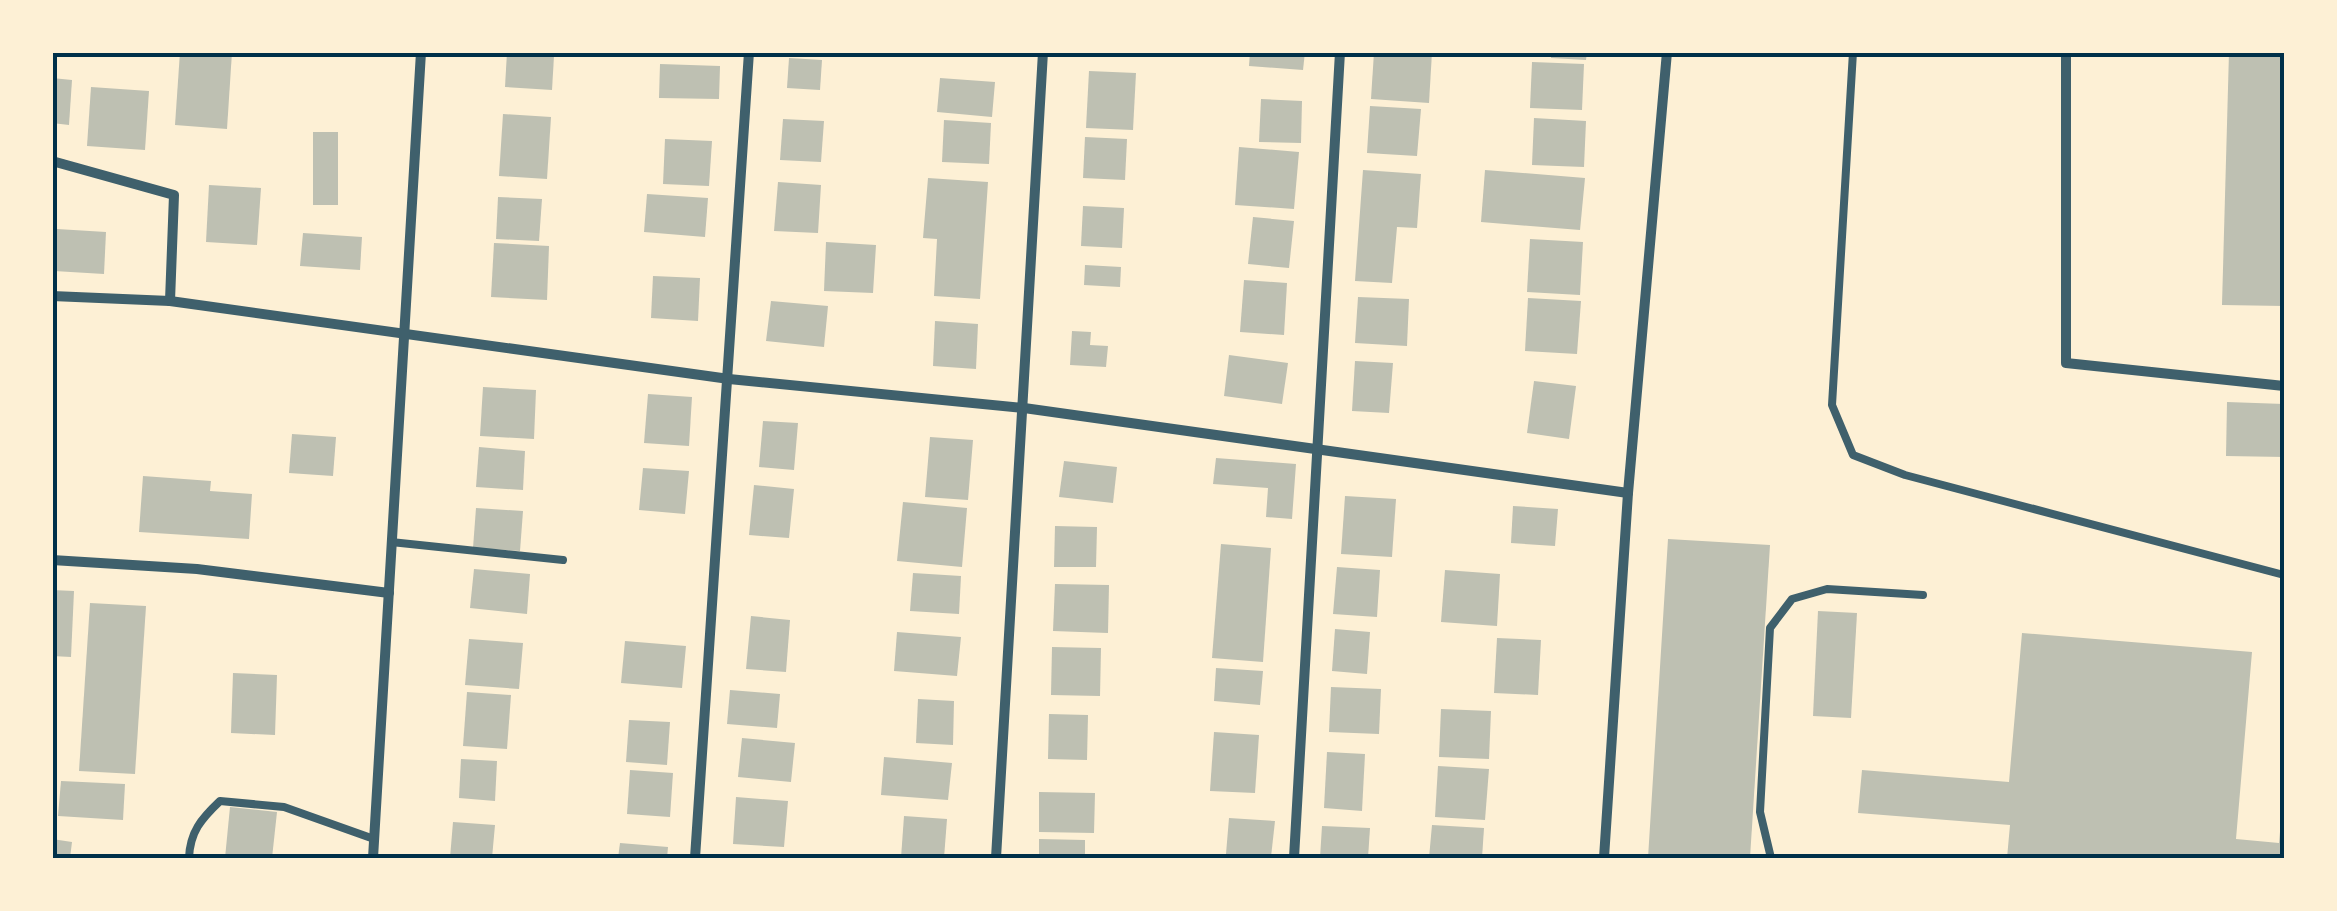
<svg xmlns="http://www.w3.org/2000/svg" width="2337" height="911" font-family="'Work Sans',sans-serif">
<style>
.building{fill:#bec0b2}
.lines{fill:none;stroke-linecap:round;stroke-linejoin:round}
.service{stroke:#3f606c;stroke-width:8}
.minor{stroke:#3f606c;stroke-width:10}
.neatline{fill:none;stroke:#003049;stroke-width:4}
</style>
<rect width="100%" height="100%" fill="#fdf0d5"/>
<g class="building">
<polygon points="180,52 232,52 227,129 175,125"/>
<polygon points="507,52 554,56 552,90 505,87"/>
<polygon points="1250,52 1305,52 1303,70 1249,66"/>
<polygon points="1374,52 1432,52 1429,103 1371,99"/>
<polygon points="1551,52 1587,52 1586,60 1551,58"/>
<polygon points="2229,52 2284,52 2284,306 2222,305"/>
<polygon points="789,58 822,60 820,90 787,88"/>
<polygon points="1532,62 1584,64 1582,110 1530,108"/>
<polygon points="660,64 720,66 719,99 659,98"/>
<polygon points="1089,71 1136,73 1133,130 1086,128"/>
<polygon points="52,78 72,80 69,125 52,123"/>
<polygon points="940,78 995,82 992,117 937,112"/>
<polygon points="91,87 149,91 145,150 87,146"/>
<polygon points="1261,99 1302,101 1301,143 1259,142"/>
<polygon points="1370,106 1421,109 1417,156 1367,153"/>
<polygon points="503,114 551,117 547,179 499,176"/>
<polygon points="1534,118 1586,121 1584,167 1532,165"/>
<polygon points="783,119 824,121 821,162 780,160"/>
<polygon points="944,120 991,123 989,164 942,162"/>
<rect x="313" y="132" width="25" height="73"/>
<polygon points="1085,137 1127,139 1125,180 1083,178"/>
<polygon points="665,139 712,141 709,186 663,184"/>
<polygon points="1239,147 1299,152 1294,209 1235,205"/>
<polygon points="1363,170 1421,174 1417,228 1397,227 1392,283 1355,281"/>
<polygon points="1485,170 1585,178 1580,230 1481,222"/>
<polygon points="928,178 988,182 980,299 934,296 937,239 923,238"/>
<polygon points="778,182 821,185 818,233 774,231"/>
<polygon points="209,185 261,188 257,245 206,242"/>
<polygon points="647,194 708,198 705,237 644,232"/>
<polygon points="498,197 542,199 539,241 496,239"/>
<polygon points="1083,206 1124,208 1122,248 1081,246"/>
<polygon points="1253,217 1294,221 1289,268 1248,264"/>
<polygon points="57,229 106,232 104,274 54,271"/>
<polygon points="303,233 362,237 360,270 300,266"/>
<polygon points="1530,239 1583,242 1580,295 1527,292"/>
<polygon points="826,242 876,245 873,293 824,291"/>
<polygon points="494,243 549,246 547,300 491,297"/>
<polygon points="1085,265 1121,267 1120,287 1084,285"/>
<polygon points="653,276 700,278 698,321 651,318"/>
<polygon points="1244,280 1287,283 1284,335 1240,332"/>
<polygon points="1358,297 1409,299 1407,346 1355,343"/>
<polygon points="1528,298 1581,301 1577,354 1525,351"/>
<polygon points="771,301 828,306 824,347 766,341"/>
<polygon points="935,321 978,324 976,369 933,366"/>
<polygon points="1072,331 1091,332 1090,345 1108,346 1106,367 1070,365"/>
<polygon points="1229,355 1288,363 1282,404 1224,396"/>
<polygon points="1355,361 1393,363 1389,413 1352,411"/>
<polygon points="1534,381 1576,386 1569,439 1527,433"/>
<polygon points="483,387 536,390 534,439 480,436"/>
<polygon points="648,394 692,397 689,446 644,443"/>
<polygon points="2227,402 2284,404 2284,457 2226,456"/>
<polygon points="763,421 798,423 794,470 759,467"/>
<polygon points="292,434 336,437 333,476 289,473"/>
<polygon points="930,437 973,440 968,500 925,497"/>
<polygon points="479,447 525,451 523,490 476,487"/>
<polygon points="1216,458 1296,464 1292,519 1266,517 1268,488 1213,484"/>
<polygon points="1064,461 1117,467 1113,503 1059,497"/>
<polygon points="643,468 689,471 685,514 639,510"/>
<polygon points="143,476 211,481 210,491 252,494 249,539 139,532"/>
<polygon points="754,485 794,489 789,538 749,535"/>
<polygon points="1345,496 1396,499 1392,557 1341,554"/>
<polygon points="903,502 967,508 962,567 897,561"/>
<polygon points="1513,506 1558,509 1555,546 1511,543"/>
<polygon points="476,508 523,511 520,551 473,548"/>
<polygon points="1055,526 1097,527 1096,567 1054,567"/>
<polygon points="1668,539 1770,545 1750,858 1648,858"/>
<polygon points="1221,544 1271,548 1263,662 1212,658"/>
<polygon points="1337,567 1380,570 1377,617 1333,614"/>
<polygon points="474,569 530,574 527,614 470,608"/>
<polygon points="1445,570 1500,574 1497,626 1441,622"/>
<polygon points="913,573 961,576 959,614 910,611"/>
<polygon points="1055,584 1109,585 1108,633 1053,631"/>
<polygon points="52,590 74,591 71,657 52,656"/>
<polygon points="90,603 146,606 135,774 79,771"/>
<polygon points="1818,611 1857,613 1851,718 1813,716"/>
<polygon points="751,616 790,620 786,672 746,669"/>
<polygon points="1335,629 1370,632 1367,674 1332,671"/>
<polygon points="897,632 961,637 957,676 894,671"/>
<polygon points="2022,633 2252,652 2236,839 2279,843 2282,809 2284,809 2284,858 2007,858 2010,825 1858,813 1862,770 2009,782"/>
<polygon points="1497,638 1541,640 1538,695 1494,693"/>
<polygon points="469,639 523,643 519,689 465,685"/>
<polygon points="625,641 686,646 682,688 621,683"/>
<polygon points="1052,647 1101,648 1100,696 1051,695"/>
<polygon points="1216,668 1263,671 1260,705 1214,701"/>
<polygon points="233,673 277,675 275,735 231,733"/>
<polygon points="1331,687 1381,689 1379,734 1329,732"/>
<polygon points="730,690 780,694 777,728 727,724"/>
<polygon points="467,692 511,695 507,749 463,746"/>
<polygon points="918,699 954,701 953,745 916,743"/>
<polygon points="1441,709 1491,711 1489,759 1439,757"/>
<polygon points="1049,714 1088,715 1087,760 1048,759"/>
<polygon points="629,720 670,722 667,765 626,762"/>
<polygon points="1214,732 1259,735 1255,793 1210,791"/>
<polygon points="742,738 795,743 791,782 738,777"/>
<polygon points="1327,752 1365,754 1362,811 1324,808"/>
<polygon points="884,757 952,763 948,800 881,795"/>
<polygon points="461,759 497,761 495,801 459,798"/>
<polygon points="1438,766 1489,769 1485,820 1435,817"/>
<polygon points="630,770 673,773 670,817 627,814"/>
<polygon points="61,781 125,784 123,820 58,816"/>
<polygon points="1039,792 1095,793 1094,833 1039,832"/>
<polygon points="736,797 788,801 784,847 733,844"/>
<polygon points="230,807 277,812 272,858 225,858"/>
<polygon points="904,816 947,819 944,858 901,858"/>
<polygon points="1229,818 1275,821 1271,857 1226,854"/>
<polygon points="453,822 495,825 492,858 450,858"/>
<polygon points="1432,825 1484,828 1482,858 1429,858"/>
<polygon points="1322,826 1370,828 1368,858 1320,858"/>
<polygon points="52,839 72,842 70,858 52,858"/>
<polygon points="1039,839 1085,840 1085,858 1039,858"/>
<polygon points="620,843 668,847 667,858 618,858"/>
</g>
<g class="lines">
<g class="service">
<polyline points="1853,52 1832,405 1853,455 1905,475 2284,575"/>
<polyline points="391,542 563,560"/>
<path d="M189 858C190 832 201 819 220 801L284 807 374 839"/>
<polyline points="1771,858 1760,812 1770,628 1792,599 1827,589 1923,595"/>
</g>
<g class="minor">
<polyline points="2066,52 2066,363 2284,386"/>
<polyline points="52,161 174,195 170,301"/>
<polyline points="52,296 170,301 729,379 1024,408 1628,493"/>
<polyline points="52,560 197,569 389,593"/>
<polyline points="373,858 421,52"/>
<polyline points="695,858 749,52"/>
<polyline points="996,858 1043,52"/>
<polyline points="1294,858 1340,52"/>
<polyline points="1604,858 1628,493 1667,52"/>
</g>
</g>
<rect width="2337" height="911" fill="none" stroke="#fdf0d5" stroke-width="110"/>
<rect x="55" y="55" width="2227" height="801" class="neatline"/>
</svg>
